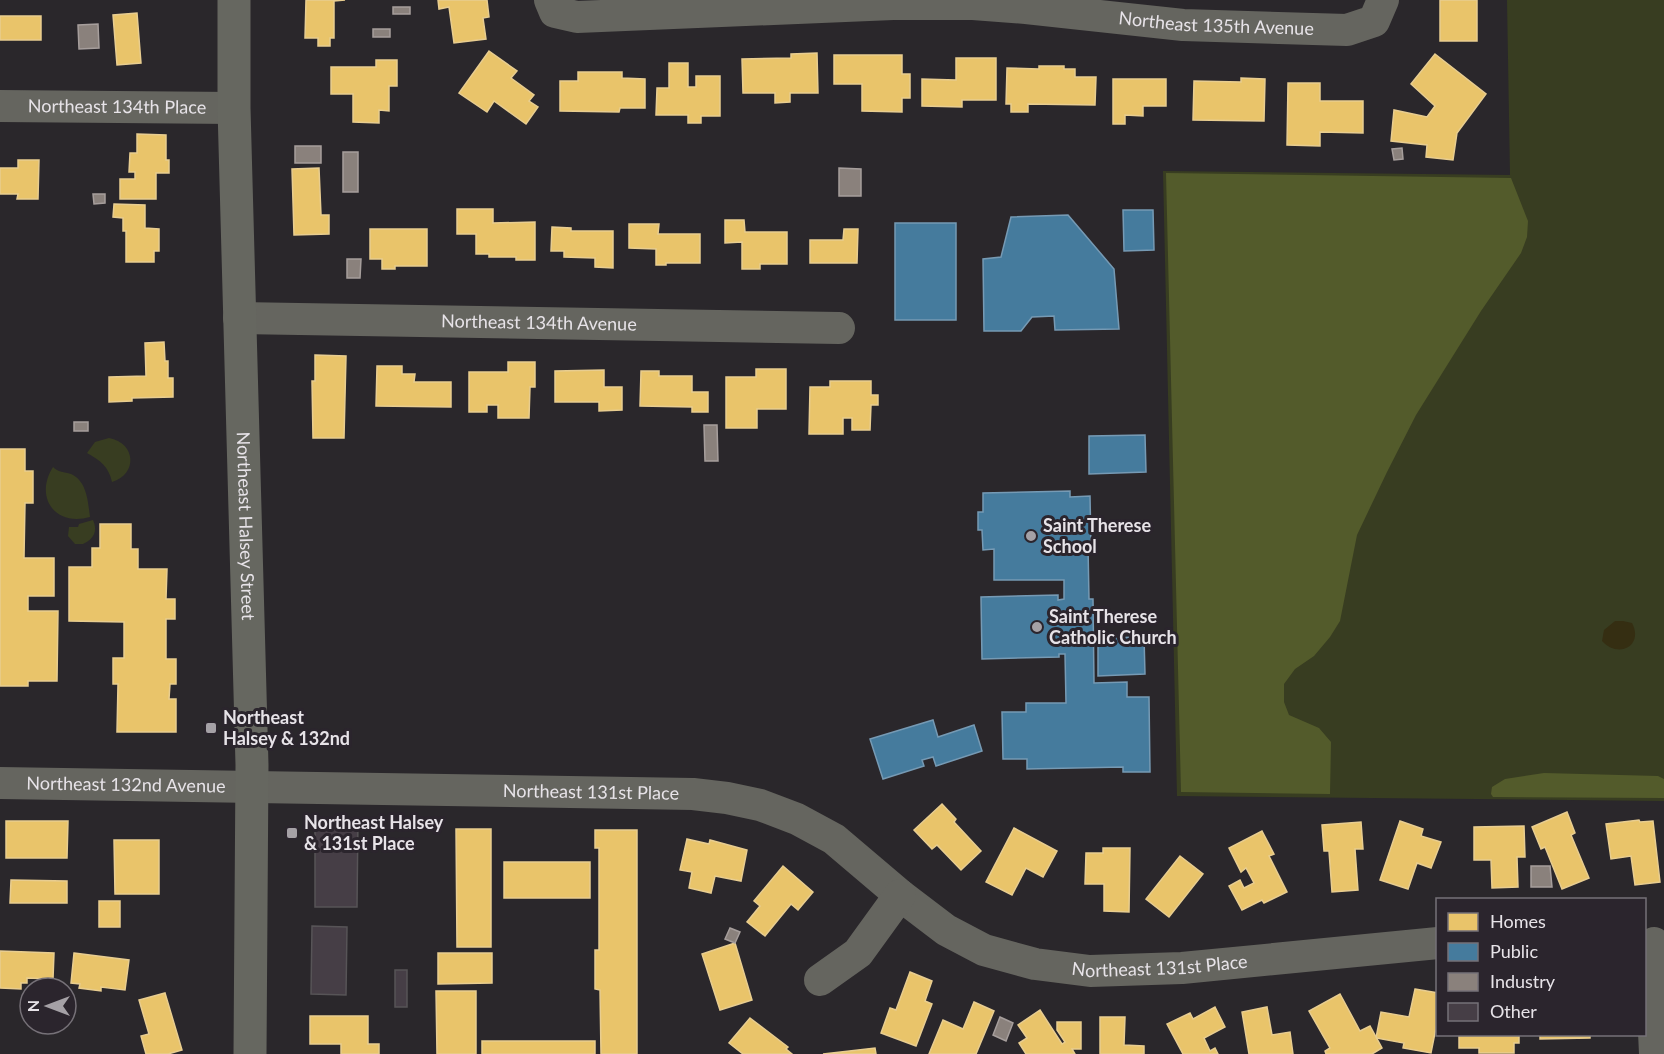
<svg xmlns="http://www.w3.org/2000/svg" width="1664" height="1054" font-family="Lato,sans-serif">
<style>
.green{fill:#383d21}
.forest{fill:#535b2b}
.sand{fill:#352e12}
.homes{fill:#e9c46a;stroke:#e8cd90;stroke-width:1.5}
.public{fill:#457b9d;stroke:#769ab4;stroke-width:1.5}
.industry{fill:#8a817c;stroke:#a69e9c;stroke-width:1.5}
.building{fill:#463e46;stroke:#575457;stroke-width:1.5}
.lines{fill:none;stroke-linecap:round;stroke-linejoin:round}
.minor{stroke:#65655f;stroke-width:32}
.major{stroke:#666760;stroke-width:33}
.poi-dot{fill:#a5a1a6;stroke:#2b252d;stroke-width:2}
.labels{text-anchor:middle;stroke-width:6;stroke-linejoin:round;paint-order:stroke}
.street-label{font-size:18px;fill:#e7e3e8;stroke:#2b252d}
.poi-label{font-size:18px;font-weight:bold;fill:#e7e3e8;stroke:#2b252d;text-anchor:start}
</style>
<rect width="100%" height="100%" fill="#2a272b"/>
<g class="green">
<polygon points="1507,0 1664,0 1664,801 1177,796 1163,171 1510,175"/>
<path d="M109 438C136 443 138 474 112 482 109 467 100 460 87 453L95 442Z"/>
<path d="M53 467C58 472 64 472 71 474 87 481 88 502 90 517 55 527 34 497 53 467Z"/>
<path d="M93 520C98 531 94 539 83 544H75L68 536 69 527H78L79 524Z"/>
</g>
<g class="forest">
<polygon points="1166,173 1511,178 1528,221 1527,237 1521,253 1481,311 1416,415 1387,472 1357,535 1340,621 1330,637 1314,656 1295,669 1284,684 1284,702 1289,715 1319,728 1331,742 1330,794 1181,792"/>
<polygon points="1544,773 1658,776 1664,779 1664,798 1493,797 1491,794 1492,787 1505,779"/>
</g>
<path class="sand" d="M1615 621H1623L1632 623C1644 646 1618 659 1602 641L1604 630Z"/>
<g class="homes">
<polygon points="306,0 345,0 334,1 334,38 330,38 330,46 318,46 318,38 305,38"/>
<polygon points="438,0 487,0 489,17 483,18 486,39 454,43 449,7 439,9"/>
<rect x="1440" y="0" width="37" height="41"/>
<polygon points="137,13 141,63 117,65 113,15"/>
<rect x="0" y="16" width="41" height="24"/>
<polygon points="489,51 517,71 511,78 534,95 529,101 538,107 526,124 494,101 487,112 459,93"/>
<polygon points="817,53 818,93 790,93 790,102 775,103 775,93 743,93 742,59 791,58 791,54"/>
<polygon points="1435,54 1486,94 1457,133 1453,160 1426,157 1427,145 1391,141 1394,110 1427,117 1435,106 1411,84"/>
<polygon points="834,55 902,55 902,74 910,74 910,98 902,98 902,112 862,111 862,84 834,84"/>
<polygon points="956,58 996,58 996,100 962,100 962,107 922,106 922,79 956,80"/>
<polygon points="376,60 397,60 397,86 389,86 389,111 379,110 379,123 353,122 353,94 331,94 331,67 376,67"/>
<polygon points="669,63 688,63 688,87 696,87 696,76 720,76 720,116 701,116 701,123 688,123 688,115 656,115 657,88 669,88"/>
<polygon points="1039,66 1064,66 1064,69 1075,69 1075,77 1096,77 1095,105 1028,104 1028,112 1011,112 1011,104 1006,104 1007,68 1039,69"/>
<polygon points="578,72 622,72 622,78 645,79 645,108 620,108 619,112 560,111 560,81 578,81"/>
<polygon points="1241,78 1265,79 1264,121 1193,120 1194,81 1241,82"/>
<polygon points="1113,79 1166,79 1166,106 1143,106 1143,116 1125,115 1125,124 1113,124"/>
<polygon points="1288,83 1320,83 1320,101 1363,101 1363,133 1320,132 1320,146 1287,145"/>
<polygon points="137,134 166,135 166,160 169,160 169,173 156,173 156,199 120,199 120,179 135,179 135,172 129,172 130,153 137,153"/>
<polygon points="18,160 39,160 38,199 17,199 18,194 0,194 0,168 18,168"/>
<polygon points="319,168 321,215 329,215 329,234 294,235 292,169"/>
<polygon points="114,204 145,205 145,228 159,229 159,251 154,251 154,262 126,262 126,231 123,231 123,218 113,217"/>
<polygon points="457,209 493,209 493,223 535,222 535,260 516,260 516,257 489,257 489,254 476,254 476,234 457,234"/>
<polygon points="725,220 744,220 745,232 787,232 787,264 760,264 760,269 742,269 742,242 725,243"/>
<polygon points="629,224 659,224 658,234 700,234 700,263 666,263 666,265 656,265 656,249 629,248"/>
<polygon points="552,227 571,228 571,231 613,231 613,268 595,267 595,258 564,257 564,251 551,251"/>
<polygon points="370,229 427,229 427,266 395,266 395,269 382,269 382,259 370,259"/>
<polygon points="844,229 858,229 857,263 810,263 810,240 843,240"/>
<polygon points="164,342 165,361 168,361 168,378 173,378 173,397 132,398 132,401 109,402 109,377 146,376 145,343"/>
<polygon points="315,355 346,356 344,438 313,438 312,381 315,381"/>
<polygon points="508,362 535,362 535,387 530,387 529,418 498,418 498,405 487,405 487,412 469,412 469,372 508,372"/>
<polygon points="377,366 402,366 402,374 415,374 414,382 451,382 451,407 376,406"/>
<polygon points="756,369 786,369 786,409 757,409 757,428 726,428 726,377 756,377"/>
<polygon points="604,370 604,387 622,387 622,410 599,411 599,402 555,402 555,371"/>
<polygon points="641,371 659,371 659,376 692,376 692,392 708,392 708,412 692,412 692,407 640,406"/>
<polygon points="830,381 871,381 871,395 878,395 878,405 871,405 870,430 852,430 852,418 843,418 843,434 809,434 810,387 830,387"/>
<polygon points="0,449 25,449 25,471 33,471 33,503 25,503 24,558 54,558 54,596 28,596 28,611 58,611 57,681 28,681 28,686 0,686"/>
<polygon points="100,524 131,524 131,549 138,549 138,569 167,569 166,599 175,599 175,619 166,619 166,659 176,659 176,684 170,684 169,699 176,699 176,732 117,732 118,684 113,684 113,658 124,658 124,622 69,621 69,567 92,567 92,548 100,548"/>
<polygon points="942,804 956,819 954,822 981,851 961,870 937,845 932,849 914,830"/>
<polygon points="1567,812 1575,833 1571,835 1589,878 1562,889 1545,847 1541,849 1532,827"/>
<polygon points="1639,820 1640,822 1653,821 1660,882 1635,885 1631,856 1611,859 1606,824"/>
<polygon points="6,821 68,821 67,858 6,858"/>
<polygon points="1400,821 1423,829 1421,836 1441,842 1431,868 1417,863 1408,889 1380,880"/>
<polygon points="1361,822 1363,849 1355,849 1358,890 1332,892 1329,851 1324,851 1322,825"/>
<polygon points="1524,826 1525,857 1517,857 1518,887 1492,888 1491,860 1474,860 1474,827"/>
<polygon points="1014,828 1057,851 1043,877 1026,868 1012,895 986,882"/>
<polygon points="456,829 491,829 491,947 457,947"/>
<polygon points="595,830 637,830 637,1054 601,1054 600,990 595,989 595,950 599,950 599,848 595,848"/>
<polygon points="1262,831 1274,854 1269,856 1287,892 1264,903 1262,900 1242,910 1229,886 1240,880 1244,888 1254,883 1246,868 1241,872 1229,848"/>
<polygon points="687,839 709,844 710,840 747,850 741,881 715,876 711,893 689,888 692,872 680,870"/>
<polygon points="114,840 159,840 159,894 115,894"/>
<polygon points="1103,848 1130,848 1129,912 1104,911 1104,884 1085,884 1086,853 1103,853"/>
<polygon points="1180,856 1203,874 1169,917 1146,899"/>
<rect x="504" y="862" width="86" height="36"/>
<polygon points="783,866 813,892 798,910 791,904 765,936 747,922 760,906 754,901"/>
<polygon points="11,880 67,881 67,903 10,903"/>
<rect x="99" y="901" width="21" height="26"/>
<polygon points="735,943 752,1000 720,1010 702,954"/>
<polygon points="0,951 54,953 53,979 27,978 27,983 21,983 21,989 0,988"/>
<polygon points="74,953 129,960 125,990 101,987 101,991 79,988 80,984 71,983"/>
<polygon points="438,953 492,953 492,983 438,984"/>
<polygon points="910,972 932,981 925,1001 932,1004 916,1046 881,1033 890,1008 896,1010"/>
<polygon points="1415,989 1438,993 1438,1018 1431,1053 1403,1048 1404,1043 1376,1038 1381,1012 1409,1017"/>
<polygon points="436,991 476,991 476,1054 437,1054"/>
<polygon points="165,993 182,1050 168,1054 146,1054 141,1036 149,1034 139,1000"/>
<polygon points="1340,994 1360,1031 1370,1026 1382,1048 1372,1054 1326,1054 1325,1051 1330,1048 1309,1011"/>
<polygon points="974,1002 994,1011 976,1054 929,1054 943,1020 963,1029"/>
<polygon points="1215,1007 1225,1027 1204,1038 1210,1051 1215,1048 1218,1054 1183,1054 1167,1024 1190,1013 1193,1019"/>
<polygon points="1267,1007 1272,1035 1290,1032 1293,1054 1249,1054 1242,1012"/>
<polygon points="1040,1010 1062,1044 1065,1042 1057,1030 1057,1022 1081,1022 1081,1049 1072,1049 1075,1054 1026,1054 1019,1043 1027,1038 1018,1025"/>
<polygon points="310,1016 368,1016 368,1044 379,1044 379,1054 341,1054 341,1044 310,1044"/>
<polygon points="1100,1017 1125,1017 1124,1045 1144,1046 1144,1054 1100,1054"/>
<polygon points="750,1018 788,1047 786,1049 792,1054 743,1054 729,1043"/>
<polygon points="1459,1034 1519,1034 1519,1043 1514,1043 1514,1053 1479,1053 1479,1048 1459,1048"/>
<polygon points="1540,1034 1590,1034 1590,1038 1540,1039"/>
<rect x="482" y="1041" width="113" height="13"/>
<polygon points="875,1048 876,1054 823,1054"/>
</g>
<g class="public">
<polygon points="1123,210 1153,210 1154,250 1124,251"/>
<polygon points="1068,215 1114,269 1119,329 1055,330 1054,316 1032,317 1021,331 984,331 983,259 1001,257 1011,217"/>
<rect x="895" y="223" width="61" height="97"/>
<polygon points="1145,435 1146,472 1089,474 1089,436"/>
<polygon points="1070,491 1070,497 1090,496 1091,546 1088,546 1089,599 1093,599 1094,683 1127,682 1127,697 1149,697 1150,772 1123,772 1123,767 1027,769 1027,759 1003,759 1002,712 1026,712 1026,703 1066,703 1065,654 1059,654 1059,657 982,659 981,597 1058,595 1058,600 1064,599 1064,580 994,580 994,549 983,550 982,530 978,530 978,512 983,512 983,493"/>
<polygon points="1144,637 1145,674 1098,676 1098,638"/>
<polygon points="933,720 938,737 974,725 982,751 936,766 933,757 922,760 924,766 883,779 870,739"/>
</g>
<g class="industry">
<rect x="393" y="7" width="17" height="7"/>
<polygon points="98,24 99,48 79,49 78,25"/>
<rect x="373" y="29" width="17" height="8"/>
<rect x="295" y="146" width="26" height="17"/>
<polygon points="1402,148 1403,159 1394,160 1392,149"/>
<rect x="343" y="152" width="15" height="40"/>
<polygon points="839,168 861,169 861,196 839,196"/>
<polygon points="93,194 105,194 105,203 94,204"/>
<polygon points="347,259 361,259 360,278 347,278"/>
<rect x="74" y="422" width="14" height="9"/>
<polygon points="704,425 717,425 718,461 705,461"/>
<polygon points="1531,866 1550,866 1552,887 1531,887"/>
<polygon points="730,928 740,932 735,943 725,939"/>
<polygon points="1000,1017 1013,1023 1006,1041 993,1035"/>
</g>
<g class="building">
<polygon points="315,819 358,819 357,907 315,907"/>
<polygon points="312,926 347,927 346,995 311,994"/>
<rect x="395" y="970" width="12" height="37"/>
</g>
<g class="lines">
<g class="minor">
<path id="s1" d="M550 0 555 12 577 17 893 4H973L1026 8 1183 25 1347 30 1374 21 1383 0"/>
<path id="s2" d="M0 106 234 108"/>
<path id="s3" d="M239 318 839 328"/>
<path id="s4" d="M0 783 693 794 727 798 760 805 797 819 834 839 900 895 946 930 984 950 1035 964 1090 971 1182 968 1438 943"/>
<polyline points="1654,943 1653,1009 1655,1054"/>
<polyline points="820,980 858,953 900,895"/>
</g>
<path class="major" id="s5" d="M234 0V108L252 765 250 1054"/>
</g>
<g class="poi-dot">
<circle cx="1031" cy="536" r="6"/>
<circle cx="1037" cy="627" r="6"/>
<rect x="205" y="722" width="12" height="12" rx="3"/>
<rect x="286" y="827" width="12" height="12" rx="3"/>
</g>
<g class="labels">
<g class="street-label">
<text dy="6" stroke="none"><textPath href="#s1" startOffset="676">Northeast 135th Avenue</textPath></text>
<text dy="6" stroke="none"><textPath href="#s2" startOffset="117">Northeast 134th Place</textPath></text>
<text dy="6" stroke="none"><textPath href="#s3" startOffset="300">Northeast 134th Avenue</textPath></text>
<text dy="6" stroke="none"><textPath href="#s5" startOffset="526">Northeast Halsey Street</textPath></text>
<text dy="6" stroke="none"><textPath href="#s4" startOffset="126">Northeast 132nd Avenue</textPath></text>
<text dy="6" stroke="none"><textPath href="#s4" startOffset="591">Northeast 131st Place</textPath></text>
<text dy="6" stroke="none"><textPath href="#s4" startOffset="1208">Northeast 131st Place</textPath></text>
</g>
<g class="poi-label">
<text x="1043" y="532">Saint Therese<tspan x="1043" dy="21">School</tspan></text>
<text x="1049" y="623">Saint Therese<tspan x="1049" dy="21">Catholic Church</tspan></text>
<text x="223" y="724">Northeast<tspan x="223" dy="21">Halsey &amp; 132nd</tspan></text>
<text x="304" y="829">Northeast Halsey<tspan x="304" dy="21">&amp; 131st Place</tspan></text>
</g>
</g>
<rect x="1436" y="898" width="210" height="138" fill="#2b252d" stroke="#767178" stroke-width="1.5"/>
<rect x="1448" y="913" width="30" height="18" fill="#e9c46a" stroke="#767178" stroke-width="1.5"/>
<text x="1490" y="928" font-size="18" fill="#e7e3e8">Homes</text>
<rect x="1448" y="943" width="30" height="18" fill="#457b9d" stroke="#767178" stroke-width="1.5"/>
<text x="1490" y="958" font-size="18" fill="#e7e3e8">Public</text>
<rect x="1448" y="973" width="30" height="18" fill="#8a817c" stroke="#767178" stroke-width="1.5"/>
<text x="1490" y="988" font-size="18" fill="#e7e3e8">Industry</text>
<rect x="1448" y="1003" width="30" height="18" fill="#463e46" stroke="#767178" stroke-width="1.5"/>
<text x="1490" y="1018" font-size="18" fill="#e7e3e8">Other</text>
<g transform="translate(48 1006) rotate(270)"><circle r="28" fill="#2b252d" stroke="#767178" stroke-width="1.5"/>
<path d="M0-4.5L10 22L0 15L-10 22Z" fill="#a5a1a6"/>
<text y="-9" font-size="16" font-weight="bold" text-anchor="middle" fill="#e7e3e8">N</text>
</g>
</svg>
